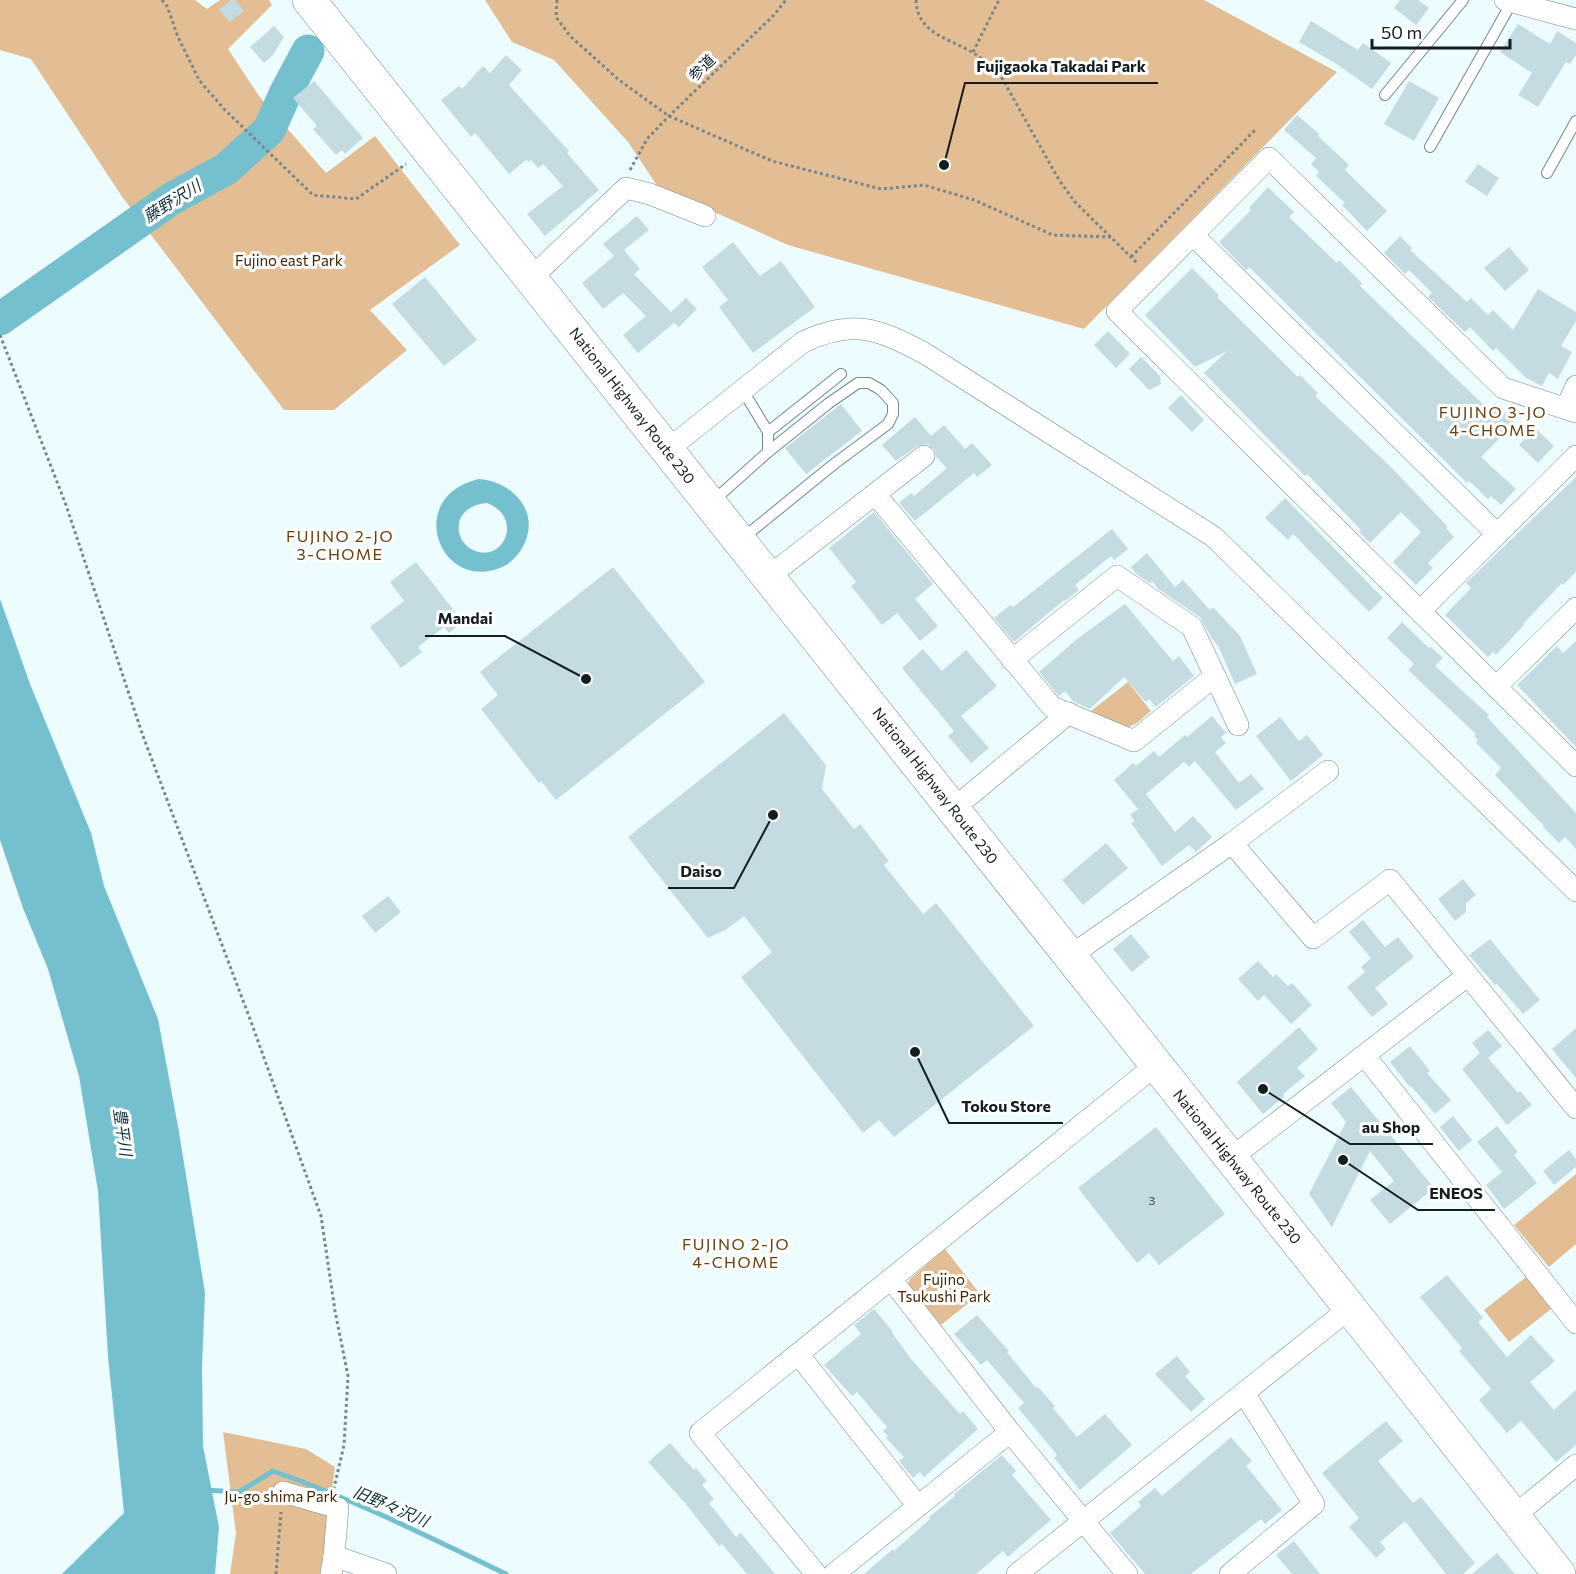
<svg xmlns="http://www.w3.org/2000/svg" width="1576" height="1574" font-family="Commissioner,'Noto Sans JP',sans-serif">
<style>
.green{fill:#e3be94}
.water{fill:#75c0cf;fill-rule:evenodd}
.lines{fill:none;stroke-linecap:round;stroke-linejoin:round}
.stream{stroke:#75c0cf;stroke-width:5}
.river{stroke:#75c0cf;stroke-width:33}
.building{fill:#c4dce1}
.service-casing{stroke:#72888c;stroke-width:12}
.minor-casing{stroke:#72888c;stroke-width:22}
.trunk-casing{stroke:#72888c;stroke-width:34}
.path{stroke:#7b8689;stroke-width:3;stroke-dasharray:3 3;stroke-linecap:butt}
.service{stroke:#fff;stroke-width:10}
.minor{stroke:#fff;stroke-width:21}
.trunk{stroke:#fff;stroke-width:33}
.labels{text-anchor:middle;stroke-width:6;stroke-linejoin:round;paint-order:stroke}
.number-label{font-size:12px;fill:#404d50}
.street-label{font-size:15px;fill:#141d1f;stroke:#fff}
.park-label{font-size:15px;fill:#402500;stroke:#fff}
.water-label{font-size:16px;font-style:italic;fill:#0a3037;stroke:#fff}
.neighbourhood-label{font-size:16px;letter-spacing:1.5px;fill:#65410f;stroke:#fff}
.leader{fill:none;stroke:#141d1f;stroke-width:2}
.callout-dot{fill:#141d1f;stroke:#fff;stroke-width:2}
.callout-label{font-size:16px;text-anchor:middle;font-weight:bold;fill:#141d1f;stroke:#fff;stroke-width:6;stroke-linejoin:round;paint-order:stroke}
</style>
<rect width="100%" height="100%" fill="#edfcff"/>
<g class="green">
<polygon points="0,0 195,0 207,9 220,0 269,0 272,5 228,49 259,96 326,173 375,136 460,245 370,310 407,350 334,410 284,410 123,198 31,59 0,50"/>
<polygon points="485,0 1204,0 1337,72 1084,329 788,245 658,187 628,142 554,60 512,42"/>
<polygon points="1128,682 1151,711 1137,723 1127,728 1091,711"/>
<polygon points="1576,1174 1576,1244 1549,1267 1514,1225"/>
<polygon points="945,1249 980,1294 941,1325 908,1284 910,1279"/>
<polygon points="1526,1277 1551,1309 1509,1342 1484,1310"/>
<polygon points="223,1432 306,1449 335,1467 321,1574 230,1574 236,1533"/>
</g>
<g class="water">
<path d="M479 479C515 482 543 515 521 550 515 559 507 566 497 569 438 589 405 496 479 479ZM487 503C524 517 504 564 473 550 465 546 461 540 459 532 456 514 471 504 487 503Z"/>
<polygon points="0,599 30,684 91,833 104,886 158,1019 179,1132 205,1293 202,1367 203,1446 219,1527 215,1574 62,1574 124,1513 108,1356 98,1191 79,1076 48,969 23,908 0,840"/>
</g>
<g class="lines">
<path class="stream" d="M205 1490 239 1492 273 1471C353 1499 429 1537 506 1574"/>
<polyline class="river" points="0,319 171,199 226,169 269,130 286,92 308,51"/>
</g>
<g class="building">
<polygon points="231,0 235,0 244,11 230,22 219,10"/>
<polygon points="1400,0 1418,0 1429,8 1416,25 1394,8"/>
<polygon points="1311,21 1358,50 1363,43 1391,63 1372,89 1338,65 1299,42"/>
<polygon points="1518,24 1550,44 1557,31 1576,43 1576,55 1570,64 1566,62 1538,107 1518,95 1532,73 1500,52"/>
<polygon points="274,26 284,37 273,55 264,63 250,47"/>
<polygon points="506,55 522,70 509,85 569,151 567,153 599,190 545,236 527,214 563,186 543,164 538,168 531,160 529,162 526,160 509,174 475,133 471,137 441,100 459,86 462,89 483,66 490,73"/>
<polygon points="314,81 363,138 345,154 342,150 336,155 313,129 317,126 293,98"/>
<polygon points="1409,81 1439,98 1414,141 1384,124"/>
<polygon points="1297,115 1319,134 1318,136 1349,165 1345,170 1387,211 1367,231 1342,205 1345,203 1316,176 1319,172 1311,164 1316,158 1284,130"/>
<polygon points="1478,164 1499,178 1487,196 1465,182"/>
<polygon points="1268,187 1294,212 1289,217 1337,263 1339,260 1362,283 1360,286 1489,410 1495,403 1515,423 1481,457 1516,489 1501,505 1491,496 1488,499 1469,481 1467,483 1249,267 1246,270 1219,242 1251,210 1249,208"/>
<polygon points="637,216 649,230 624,250 640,269 634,274 671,312 686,298 697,309 679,327 674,323 638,353 623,335 646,316 623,293 603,309 582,283 614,256 603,244"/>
<polygon points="1400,236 1412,248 1410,250 1467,302 1471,298 1488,315 1493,310 1513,330 1538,289 1576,312 1576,321 1561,346 1572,352 1558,379 1549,373 1542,386 1526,378 1496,348 1493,351 1470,327 1465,332 1428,297 1432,293 1409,270 1405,274 1384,253"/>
<polygon points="733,242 760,276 781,261 815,307 753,353 719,307 728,300 702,267"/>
<polygon points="1509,247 1529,270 1505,291 1484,268"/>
<polygon points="1192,268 1219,295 1217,297 1298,377 1300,375 1318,393 1315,396 1393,469 1448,527 1446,528 1454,537 1428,563 1433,568 1416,585 1393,562 1421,532 1401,512 1370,543 1359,532 1361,530 1307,474 1305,476 1279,450 1204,373 1227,351 1195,367 1145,315"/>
<polygon points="425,277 477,340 444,366 392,304"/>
<polygon points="1108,331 1130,354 1116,368 1094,345"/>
<polygon points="1141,357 1160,376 1161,384 1149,390 1129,369"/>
<polygon points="1181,395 1204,420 1192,432 1168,408"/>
<polygon points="841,404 862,431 806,474 785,448"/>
<polygon points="915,417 931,436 944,425 965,449 972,443 992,465 977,477 974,473 915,521 899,503 911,493 914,496 947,468 936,457 934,449 928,444 917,446 896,461 882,445"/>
<polygon points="1535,428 1554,446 1538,463 1519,445"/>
<polygon points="1576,477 1576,572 1563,585 1562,583 1523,624 1524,625 1496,655 1493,652 1488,657 1445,615 1471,588 1466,583"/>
<polygon points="1285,498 1383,598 1369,612 1296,537 1293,534 1288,540 1265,518"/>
<polygon points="874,512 933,584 915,599 938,626 920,641 897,613 882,625 851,586 856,582 829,548"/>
<polygon points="1112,529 1128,549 1114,560 1111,556 1075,585 1079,590 1065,601 1064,600 1014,642 994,618 1010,605 1013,607"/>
<polygon points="1147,553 1175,587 1183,580 1210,610 1213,607 1240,636 1257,674 1235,684 1218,646 1212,639 1200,617 1158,589 1152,581 1150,583 1136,574 1131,567"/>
<polygon points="416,562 463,622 449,633 444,627 418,647 422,652 401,668 370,627 404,601 390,582"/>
<polygon points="613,567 705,682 556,800 541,781 539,783 481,709 498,695 480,672"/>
<polygon points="1125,604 1173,661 1179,656 1194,676 1156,707 1149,699 1146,702 1124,677 1090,709 1073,701 1065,691 1059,696 1039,672 1076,640"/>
<polygon points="1402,622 1429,648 1431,647 1443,658 1435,666 1489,715 1487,717 1576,813 1576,849 1565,837 1559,843 1543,827 1544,826 1495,775 1501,768 1476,743 1478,740 1474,736 1476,734 1408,670 1414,664 1387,638"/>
<polygon points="1576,641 1576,747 1517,685 1557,646 1563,653"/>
<polygon points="923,649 942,671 966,650 997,686 961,716 989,748 971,763 948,736 954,731 902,668"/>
<polygon points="784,713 826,765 822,789 854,829 860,824 889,861 884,865 923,914 936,903 1034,1026 894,1137 879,1120 863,1133 741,977 772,952 744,916 727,929 708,938 628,837"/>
<polygon points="1212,716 1226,733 1221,737 1226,743 1215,752 1239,783 1251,774 1264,789 1236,810 1195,761 1189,767 1184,762 1146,794 1175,832 1193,816 1212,837 1196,852 1189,845 1162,866 1131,823 1135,821 1130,815 1138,809 1114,780 1133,763 1136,766 1154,751 1159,757 1185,735 1187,737"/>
<polygon points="1280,717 1299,741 1307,735 1323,755 1291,781 1256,736"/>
<polygon points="1106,843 1128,868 1083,905 1062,880"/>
<polygon points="1463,879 1476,895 1466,903 1466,912 1455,921 1438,899"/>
<polygon points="388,896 401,912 375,933 362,916"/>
<polygon points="1363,920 1385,947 1398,937 1414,957 1375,988 1388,1004 1372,1017 1347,987 1365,972 1361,967 1371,958 1349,932"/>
<polygon points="1131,934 1150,957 1132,972 1113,949"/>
<polygon points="1490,939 1540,1000 1523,1014 1497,984 1495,985 1469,955"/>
<polygon points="1258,961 1273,977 1276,974 1288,986 1292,983 1312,1005 1291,1024 1264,995 1258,1001 1238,979"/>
<polygon points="1299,1027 1318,1049 1297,1068 1305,1076 1283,1094 1285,1096 1263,1114 1237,1082"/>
<polygon points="1576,1028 1576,1078 1552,1049"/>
<polygon points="1488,1030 1502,1046 1488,1058 1518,1093 1520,1091 1532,1105 1507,1125 1462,1069 1480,1053 1472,1043"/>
<polygon points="1410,1046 1430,1071 1427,1073 1451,1100 1435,1114 1411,1086 1410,1087 1390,1062"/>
<polygon points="1351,1087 1434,1188 1390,1224 1370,1200 1394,1181 1370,1151 1332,1227 1309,1194 1346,1122 1331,1103"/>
<polygon points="1453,1116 1472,1140 1459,1151 1440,1127"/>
<polygon points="1497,1126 1518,1152 1514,1155 1537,1183 1504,1209 1486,1185 1502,1172 1477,1142"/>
<polygon points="1156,1127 1225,1214 1159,1265 1149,1253 1137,1263 1078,1188"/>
<polygon points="1569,1150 1576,1159 1576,1167 1554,1185 1543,1171"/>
<polygon points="1447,1275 1483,1318 1478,1322 1507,1357 1531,1335 1555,1361 1530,1382 1554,1410 1576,1390 1576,1445 1556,1462 1521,1421 1507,1433 1479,1400 1491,1389 1459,1351 1462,1348 1420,1297"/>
<polygon points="874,1309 893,1332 892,1333 911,1359 960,1414 963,1411 978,1429 924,1477 920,1472 913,1478 899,1461 904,1457 886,1438 888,1436 883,1431 887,1427 857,1392 852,1396 824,1365 861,1334 854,1325"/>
<polygon points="977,1315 1009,1351 1007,1352 1036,1388 1037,1386 1055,1406 1053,1408 1077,1437 1105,1414 1132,1445 1080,1490 1054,1458 1057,1455 1018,1408 1024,1403 987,1360 981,1365 954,1334"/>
<polygon points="1177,1356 1190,1372 1185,1376 1205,1399 1191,1412 1155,1374"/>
<polygon points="1386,1421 1403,1441 1378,1461 1413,1503 1421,1497 1475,1563 1463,1574 1446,1574 1405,1521 1380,1542 1386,1549 1376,1558 1349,1527 1359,1518 1322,1473"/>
<polygon points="1231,1437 1252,1461 1246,1466 1282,1510 1265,1524 1261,1519 1191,1574 1145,1574 1110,1533 1141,1506 1138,1502 1155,1488 1162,1496"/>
<polygon points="670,1443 694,1470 696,1468 707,1481 702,1485 714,1499 709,1503 736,1537 741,1533 775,1574 747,1574 722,1544 719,1546 685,1503 648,1462"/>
<polygon points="1002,1455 1016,1471 1012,1475 1051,1520 1033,1535 1008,1557 1003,1551 976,1574 864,1574 893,1549 894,1551 930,1519 929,1517 955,1496 954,1494"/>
<polygon points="1294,1541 1320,1574 1292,1574 1276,1555"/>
<polygon points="1497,1553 1515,1574 1472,1574"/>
</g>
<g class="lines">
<defs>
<g id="service">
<polyline points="1385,95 1463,0"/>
<polyline points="1430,147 1512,2"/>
<polyline points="1547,173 1576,121"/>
<polyline points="742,389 768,432"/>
<polyline points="712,502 768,452 768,432 841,374"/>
<polyline points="743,538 834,464 888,424 893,414 893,403 881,390 869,383 858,383 829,403 768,452"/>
</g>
<g id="minor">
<polyline points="1505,0 1576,19"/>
<polyline points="1193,235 1497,534"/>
<polyline points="531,278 626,188 650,194 705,216"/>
<polyline points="1566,408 1576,386"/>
<polyline points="1576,412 1503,388 1269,158 1117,311 1576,766"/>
<path d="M667 450 803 342C853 319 877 328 924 353L1214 537 1576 891"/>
<polyline points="876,495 1052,707 1134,741 1215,676"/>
<polyline points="768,577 924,456"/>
<polyline points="1420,611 1576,456"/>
<polyline points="1012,660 1117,576 1192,627 1238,725"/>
<polyline points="1496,687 1576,608"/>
<polyline points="953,809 1069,713"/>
<polyline points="1232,843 1313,938 1390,880 1576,1108"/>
<polyline points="1070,956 1232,843 1328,771"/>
<polyline points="1365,1056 1576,1323"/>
<polyline points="1231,1158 1467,976"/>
<polyline points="891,1279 1010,1432 1127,1574"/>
<polyline points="798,1354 918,1506"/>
<polyline points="283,1492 338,1508 334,1556"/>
<polyline points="1514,1516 1576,1465"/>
<polyline points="331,1574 334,1556 386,1574"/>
<polyline points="816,1574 700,1433 1156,1065"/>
<polyline points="834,1574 1010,1432"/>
<polyline points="1017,1574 1350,1308"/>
<polyline points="1230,1574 1314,1504 1244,1393"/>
</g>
<polyline id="trunk" points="309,0 1350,1308 1559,1574"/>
</defs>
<use href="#service" class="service-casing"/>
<use href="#minor" class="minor-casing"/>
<use href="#trunk" class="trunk-casing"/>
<g class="path">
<polyline points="162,0 167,6 178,37 199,80 224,109 313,195 356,199 406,164"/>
<polyline points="557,0 556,17 570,36 619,80 669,116 772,161 881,189 924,185 974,200 1053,235 1111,237"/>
<path d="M916 0C917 33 948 38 970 51 983 58 992 68 1002 78L1059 180 1075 202 1137 263"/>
<polyline points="973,52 999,0"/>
<polyline points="630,170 647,139 669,116 774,15 786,0"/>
<polyline points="1131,257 1255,130"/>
<polyline points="0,335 66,505 143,736 250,1019 321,1216 335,1311 348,1376 344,1445 334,1488"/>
<polyline points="276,1574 281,1512"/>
</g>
<use href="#service" class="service"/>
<use href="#minor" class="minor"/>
<use href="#trunk" class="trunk"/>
</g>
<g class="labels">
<g class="number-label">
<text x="1152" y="1205">3</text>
</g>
<g class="street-label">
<text transform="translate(702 68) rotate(-44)" y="5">参道</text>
<text transform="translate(632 406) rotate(52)" y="5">National Highway Route 230</text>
<text transform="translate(935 786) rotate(52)" y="5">National Highway Route 230</text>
<text transform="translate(1237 1167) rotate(51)" y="5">National Highway Route 230</text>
</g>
<g class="park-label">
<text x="289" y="266">Fujino east Park</text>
<text x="944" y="1285">Fujino<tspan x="944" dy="17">Tsukushi Park</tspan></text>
<text x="281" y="1502">Ju-go shima Park</text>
</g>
<g class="water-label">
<text transform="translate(172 201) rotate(-32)" y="6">藤野沢川</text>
<text transform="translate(123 1132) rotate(82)" y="6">豊平川</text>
<text transform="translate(391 1506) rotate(23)" y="6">旧野々沢川</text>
</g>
<g class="neighbourhood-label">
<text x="1493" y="418">FUJINO 3-JO<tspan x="1493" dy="18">4-CHOME</tspan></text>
<text x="340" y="542">FUJINO 2-JO<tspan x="340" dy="18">3-CHOME</tspan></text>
<text x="736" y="1250">FUJINO 2-JO<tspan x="736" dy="18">4-CHOME</tspan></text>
</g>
</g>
<path class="leader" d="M944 165L965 83H1158M586 679L505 636H425M773 815L734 888H668M915 1052L949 1123H1063M1263 1089L1350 1144H1433M1343 1160L1418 1210H1495"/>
<g class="callout-dot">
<circle cx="944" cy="165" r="6"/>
<circle cx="586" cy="679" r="6"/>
<circle cx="773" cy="815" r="6"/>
<circle cx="915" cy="1052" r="6"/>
<circle cx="1263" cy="1089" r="6"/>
<circle cx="1343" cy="1160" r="6"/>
</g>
<g class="callout-label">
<text x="1061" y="72">Fujigaoka Takadai Park</text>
<text x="465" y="624">Mandai</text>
<text x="701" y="877">Daiso</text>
<text x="1006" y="1112">Tokou Store</text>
<text x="1391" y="1133">au Shop</text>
<text x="1456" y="1199">ENEOS</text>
</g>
<path d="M1372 39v9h138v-9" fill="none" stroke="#141d1f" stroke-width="3"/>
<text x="1381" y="39" font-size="18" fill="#141d1f" stroke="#ffffff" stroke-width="4.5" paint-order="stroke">50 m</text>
</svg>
